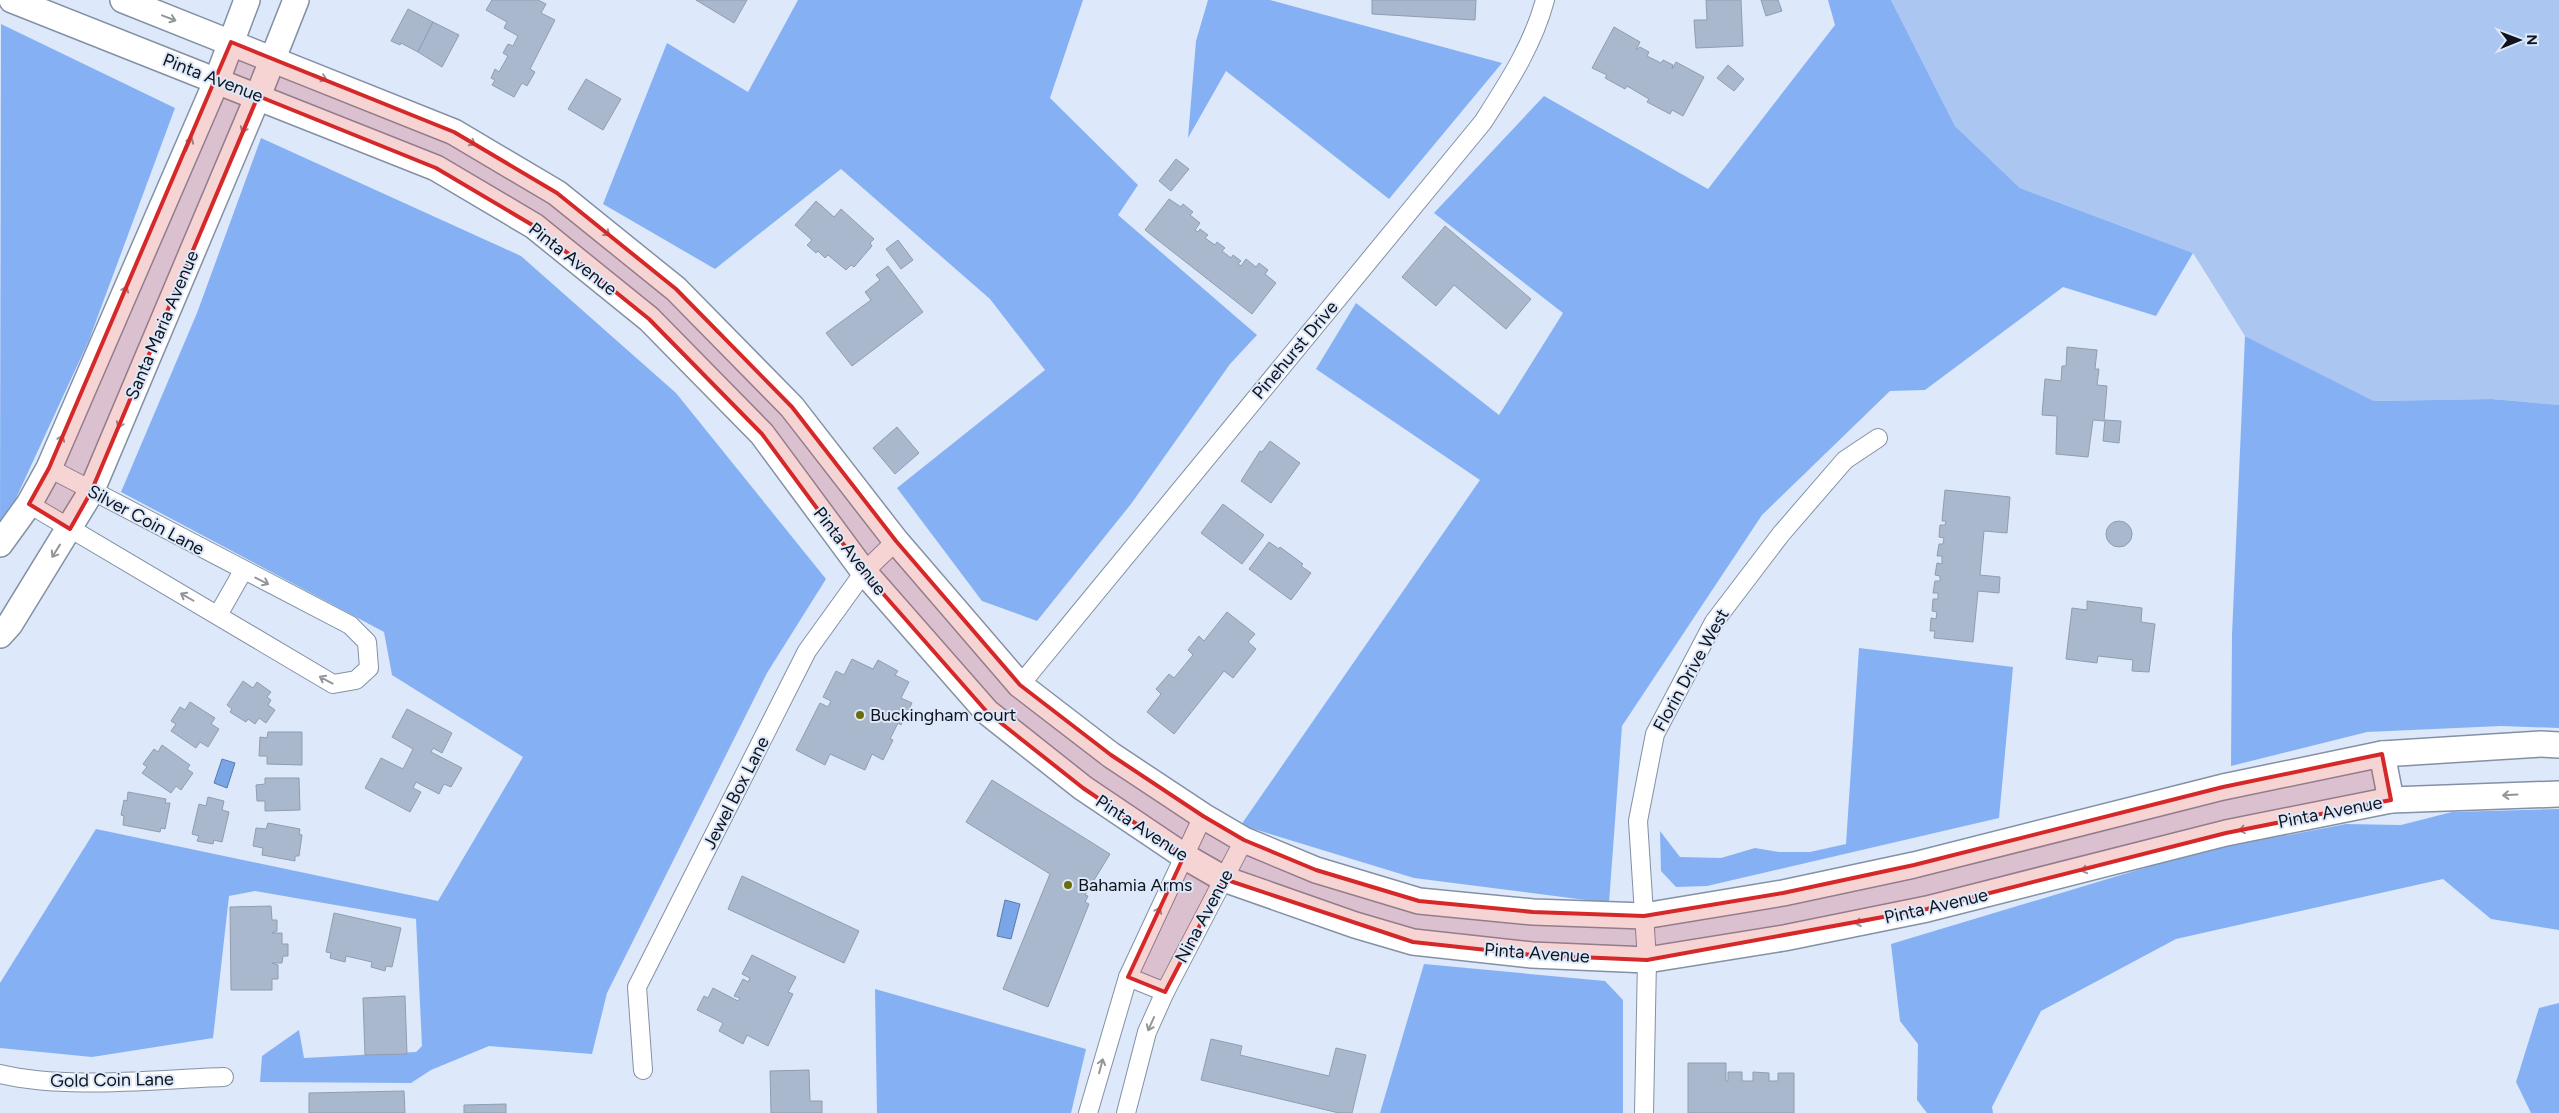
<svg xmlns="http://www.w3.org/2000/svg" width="2559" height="1113" font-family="Figtree,sans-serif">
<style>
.green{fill:#abc6f0}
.forest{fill:#85b1f4}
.water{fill:#7aa5e7;stroke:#5a7aaa}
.building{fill:#aab8ce;stroke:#8f9db2}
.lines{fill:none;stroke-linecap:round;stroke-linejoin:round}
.street-casing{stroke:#8391a5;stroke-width:20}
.secondary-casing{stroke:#8391a5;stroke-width:28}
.street{stroke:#fff;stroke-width:18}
.secondary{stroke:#fff;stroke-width:25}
.oneway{stroke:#939599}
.marked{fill:#d62828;fill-opacity:0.2;stroke:#d62828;stroke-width:4;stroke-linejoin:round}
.poi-dot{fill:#6d6c0a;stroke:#dde8fa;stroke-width:2}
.labels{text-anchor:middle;stroke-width:4;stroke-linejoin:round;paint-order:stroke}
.street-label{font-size:18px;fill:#0f141c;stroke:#dde8fa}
.poi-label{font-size:18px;fill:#0f141c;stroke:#dde8fa;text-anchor:start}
</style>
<rect width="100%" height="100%" fill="#dde8fa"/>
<polygon class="green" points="1891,0 2559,0 2559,405 2492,399 2374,401 2245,336 2193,253 2020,188 1955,126"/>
<g class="forest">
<polygon points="798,0 1083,0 1050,98 1138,185 1118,215 1257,335 1230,364 1131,504 1037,621 982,601 897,488 1045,370 990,299 841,169 715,269 603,204 667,43 748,92"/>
<polygon points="1208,0 1270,0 1502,63 1389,199 1226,71 1188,138 1196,41"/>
<polygon points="1828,0 1891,0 1955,126 2020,188 2193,253 2156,316 2063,287 1925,390 1890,391 1762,515 1622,726 1609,903 1414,878 1241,825 1480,480 1316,369 1356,303 1499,415 1563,313 1434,213 1544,96 1708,189 1835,25"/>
<polygon points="1,24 175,108 89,340 0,533"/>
<polygon points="261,138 521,256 676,393 826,579 767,673 607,993 592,1054 489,1046 431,1070 411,1083 260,1082 262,1056 299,1030 304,1058 416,1052 422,1046 416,919 255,891 229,896 213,1038 92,1057 0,1048 0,983 96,829 438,901 523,757 392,675 384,632 121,492 197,313"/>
<polygon points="2245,336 2374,401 2492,399 2559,405 2559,728 2501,726 2367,732 2231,766 2232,635"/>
<polygon points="1859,648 2013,667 1999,818 1707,886 1676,887 1661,871 1660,831 1680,857 1721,858 1755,848 1779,852 1810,852 1846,844"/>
<polygon points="2559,809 2559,930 2491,919 2443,879 2176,939 2041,1011 1992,1107 1993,1113 1927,1113 1917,1100 1918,1044 1900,1021 1891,944 2194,853 2346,824 2401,825 2452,812"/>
<polygon points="1424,964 1605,981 1623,1000 1623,1113 1380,1113"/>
<polygon points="875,989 1086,1049 1071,1113 877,1113"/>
<polygon points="2559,1003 2559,1113 2531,1113 2516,1082 2539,1008"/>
</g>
<g class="water">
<polygon points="222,759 235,763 227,788 214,783"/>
<polygon points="1005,900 1020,904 1011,939 997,936"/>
</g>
<g class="building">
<polygon points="492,0 538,0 546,4 541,13 555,20 530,69 535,72 527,86 522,83 514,97 492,85 495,80 491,78 495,69 499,72 508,56 503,53 508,44 513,46 518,36 504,28 507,22 486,10"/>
<polygon points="696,0 747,0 734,23"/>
<polygon points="1372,0 1476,0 1475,20 1372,14"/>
<polygon points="1706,0 1741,0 1743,46 1696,48 1694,20 1707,20"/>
<polygon points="1761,0 1778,0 1782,11 1766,16"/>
<polygon points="408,9 433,22 418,52 401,43 400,45 391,41"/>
<polygon points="433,22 459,35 442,67 418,52"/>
<polygon points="1614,27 1640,42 1636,50 1640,47 1649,52 1647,56 1661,63 1663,60 1673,65 1672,69 1676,62 1704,77 1683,116 1672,110 1670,114 1647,102 1649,99 1627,86 1625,89 1605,78 1607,75 1592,68"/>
<polygon points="1728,65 1744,79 1734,91 1717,78"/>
<polygon points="586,79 621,99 603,130 568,109"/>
<polygon points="1176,159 1189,169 1171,191 1159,181"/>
<polygon points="1169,199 1181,207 1183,204 1193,212 1190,215 1200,223 1195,230 1198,232 1200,229 1208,235 1205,238 1215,245 1217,242 1225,248 1222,251 1231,258 1233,255 1241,261 1238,264 1241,266 1246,259 1256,267 1259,263 1268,270 1265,274 1276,283 1252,314 1145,230"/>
<polygon points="816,201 834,217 841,209 874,239 870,243 872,246 854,267 851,265 846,270 828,255 825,258 818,251 816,253 807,245 812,240 795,225"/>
<polygon points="1445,226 1531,299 1506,329 1454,285 1436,306 1402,277"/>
<polygon points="898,240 913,260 901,269 886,249"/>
<polygon points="888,266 923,312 852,366 826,333 871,300 865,292 880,280 876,275"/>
<polygon points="2067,347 2097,350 2095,369 2099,369 2097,385 2107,386 2104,421 2093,420 2088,457 2056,454 2057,416 2042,415 2045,379 2061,381 2062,366 2066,366"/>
<polygon points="2105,420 2121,421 2119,443 2103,441"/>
<polygon points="897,427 919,453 895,474 873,448"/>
<polygon points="1270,441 1300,463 1271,503 1241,481 1260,451 1262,452"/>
<polygon points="1945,490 2010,497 2007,533 1984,531 1980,575 2000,577 1999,593 1978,591 1973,642 1934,638 1935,631 1930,631 1931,618 1936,619 1937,612 1932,611 1933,599 1938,599 1938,593 1933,593 1935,581 1940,581 1940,576 1935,575 1937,563 1942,564 1942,556 1937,556 1939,544 1943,544 1944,538 1939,537 1940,525 1945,525 1946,521 1942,521"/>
<polygon points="1223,504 1264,535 1242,564 1201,533"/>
<circle cx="2119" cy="534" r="13"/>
<polygon points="1269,542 1279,549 1280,547 1303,564 1301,566 1311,573 1291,600 1249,569"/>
<polygon points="2087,601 2142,608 2141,622 2155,624 2149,672 2132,671 2133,660 2098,656 2097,663 2066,659 2072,608 2087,610"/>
<polygon points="1227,612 1255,634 1248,642 1256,649 1233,678 1224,671 1174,734 1147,712 1161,694 1156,689 1169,674 1174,678 1193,655 1188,650 1199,636 1204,641"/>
<polygon points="852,659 873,669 878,660 898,671 895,675 909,682 901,698 912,703 901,725 898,723 890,739 893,740 883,760 872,754 865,770 830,754 825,765 796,750 820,703 828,707 831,701 823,697 836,671 844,675"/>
<polygon points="243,681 253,688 257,682 271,692 267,697 271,700 268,705 275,710 266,723 259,718 255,724 248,719 246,722 230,712 232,709 227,705"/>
<polygon points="190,702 215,718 211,724 219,729 208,747 200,742 196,748 171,731 176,724 171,721 180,707 185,710"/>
<polygon points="407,709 452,733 442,753 433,748 431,752 462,768 451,787 444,784 439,794 416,782 413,788 421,792 410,812 365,788 381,758 403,769 413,749 392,737"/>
<polygon points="268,732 302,732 302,765 267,764 267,756 259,756 260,737 267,738"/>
<polygon points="162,745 190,765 187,769 193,773 181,790 176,786 171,793 142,773 147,767 143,764 154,749 158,752"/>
<polygon points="265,778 299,778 300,810 265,811 265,801 257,801 256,785 265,784"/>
<polygon points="992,780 1110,854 1085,895 1088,896 1085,902 1089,904 1048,1007 1003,989 1050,874 966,822"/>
<polygon points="128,792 166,799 165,803 170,803 165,829 161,828 160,832 123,825 124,816 121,815 124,800 127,801"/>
<polygon points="208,797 224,801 222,810 229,812 222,842 214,840 213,844 197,841 199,836 192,834 199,804 206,806"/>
<polygon points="268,823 300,829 299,834 302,835 299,856 295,856 295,861 262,855 263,848 253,846 256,828 266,829"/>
<polygon points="742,876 859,931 844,963 728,909"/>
<polygon points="271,906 272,920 277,920 277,931 272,933 282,933 282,944 288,944 288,956 283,956 282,963 272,963 278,965 278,979 272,979 272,990 231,990 230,907"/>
<polygon points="334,913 401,928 392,967 386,966 385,971 371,967 372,962 346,956 345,962 330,958 331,953 326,952"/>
<polygon points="752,955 796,977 788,992 793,994 768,1046 747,1035 743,1044 719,1031 723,1023 697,1010 704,996 708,998 713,988 738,1001 740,998 734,996 743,979 748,982 750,978 742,974"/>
<polygon points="405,996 407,1054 365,1055 363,998"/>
<polygon points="1211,1039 1242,1046 1240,1055 1329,1076 1336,1048 1366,1055 1352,1113 1339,1113 1201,1080"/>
<polygon points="1688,1063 1726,1063 1726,1081 1728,1081 1728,1072 1742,1072 1742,1081 1753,1081 1753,1072 1769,1073 1769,1081 1778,1081 1778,1073 1794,1073 1794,1113 1688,1113"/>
<polygon points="809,1070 810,1101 822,1101 822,1113 771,1113 770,1071"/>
<polygon points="404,1091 405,1113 309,1113 309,1093"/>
<polygon points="506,1104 506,1113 464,1113 464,1105"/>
</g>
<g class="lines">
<defs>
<g id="street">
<polyline points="29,504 333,684 356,680 369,668 367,642 350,625 49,468"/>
<polyline points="218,615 243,571"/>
<path d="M1020 685 1483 122C1508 83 1533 45 1545 0"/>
<polyline points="1128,977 1165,992"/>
<polyline points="643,1070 637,987 807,651 864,572 896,541"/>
<path d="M0 1074C65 1090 156 1079 224 1077"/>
<polyline points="1088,1113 1128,977 1203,816"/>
<polyline points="1126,1113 1147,1032 1165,992 1244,840"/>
<polyline points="1644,1113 1647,960 1638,821 1655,734 1714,622 1781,534 1845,460 1878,438"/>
</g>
<g id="secondary">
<polyline points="12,0 436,168 534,226 649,319 762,434 864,572 987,712 1083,788 1184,856 1224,879 1355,925 1413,942 1532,955 1647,960 1784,938 1927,909 2226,833 2391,800 2559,794"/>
<polyline points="123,0 454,132 557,193 676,289 792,407 896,541 1020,685 1111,755 1203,816 1244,840 1316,870 1419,901 1533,912 1644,916 1783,893 1914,865 2223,787 2382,754 2541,744 2559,745"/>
<polyline points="0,544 29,504 49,468 217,80 247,0"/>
<polyline points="0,635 10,624 91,492 258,96 296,0"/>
<polyline points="2382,754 2391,800"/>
</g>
</defs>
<use href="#street" class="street-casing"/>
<use href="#secondary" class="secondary-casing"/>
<use href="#street" class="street"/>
<use href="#secondary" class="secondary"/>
</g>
<defs><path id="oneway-shaft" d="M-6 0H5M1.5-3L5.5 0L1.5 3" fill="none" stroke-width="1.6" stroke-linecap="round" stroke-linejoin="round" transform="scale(1.25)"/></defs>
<g class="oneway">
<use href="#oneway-shaft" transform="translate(169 18) rotate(21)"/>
<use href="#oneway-shaft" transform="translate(320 77) rotate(22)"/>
<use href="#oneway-shaft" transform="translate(245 126) rotate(113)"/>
<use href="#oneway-shaft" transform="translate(469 141) rotate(31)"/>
<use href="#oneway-shaft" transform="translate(189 144) rotate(-67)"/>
<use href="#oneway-shaft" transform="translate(604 231) rotate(39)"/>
<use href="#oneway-shaft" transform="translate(124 293) rotate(-67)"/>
<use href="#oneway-shaft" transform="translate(121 421) rotate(113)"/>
<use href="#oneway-shaft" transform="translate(60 442) rotate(-67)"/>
<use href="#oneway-shaft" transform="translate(56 551) rotate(122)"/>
<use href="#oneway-shaft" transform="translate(262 581) rotate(27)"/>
<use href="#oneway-shaft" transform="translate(187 597) rotate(-150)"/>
<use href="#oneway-shaft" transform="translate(326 680) rotate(-152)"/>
<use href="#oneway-shaft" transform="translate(2510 795) rotate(177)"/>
<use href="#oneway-shaft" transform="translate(2246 829) rotate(169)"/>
<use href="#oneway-shaft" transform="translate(2088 869) rotate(165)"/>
<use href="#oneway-shaft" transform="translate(1157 914) rotate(-65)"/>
<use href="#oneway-shaft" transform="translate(1862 922) rotate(169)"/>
<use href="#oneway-shaft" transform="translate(1151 1024) rotate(114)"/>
<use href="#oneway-shaft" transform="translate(1101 1066) rotate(-75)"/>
</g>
<path class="marked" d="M231 42 454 132 557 193 676 289 792 407 896 541 1020 685 1111 755 1203 816 1244 840 1316 870 1419 901 1533 912 1644 916 1783 893 1914 865 2223 787 2382 754 2391 800 2226 833 1927 909 1647 960 1532 955 1413 942 1224 879 1165 992 1128 977 1184 856 1083 788 987 712 864 572 762 434 649 319 534 226 436 168 258 96 91 492 70 529 29 504 49 468Z"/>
<g class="poi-dot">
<circle cx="860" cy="715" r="5"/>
<circle cx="1068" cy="885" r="5"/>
</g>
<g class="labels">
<g class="street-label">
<text transform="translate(213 78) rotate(21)" y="6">Pinta Avenue</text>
<text transform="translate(573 259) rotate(38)" y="6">Pinta Avenue</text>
<text transform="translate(162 325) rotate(-67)" y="6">Santa Maria Avenue</text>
<text transform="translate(1295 350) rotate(-50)" y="6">Pinehurst Drive</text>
<text transform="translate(146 520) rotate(28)" y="6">Silver Coin Lane</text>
<text transform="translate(850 551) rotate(52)" y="6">Pinta Avenue</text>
<text transform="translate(1691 670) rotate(-61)" y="6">Florin Drive West</text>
<text transform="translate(736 793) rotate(-63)" y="6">Jewel Box Lane</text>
<text transform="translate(2330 812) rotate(-11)" y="6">Pinta Avenue</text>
<text transform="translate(1142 828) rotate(33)" y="6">Pinta Avenue</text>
<text transform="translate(1936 906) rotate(-13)" y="6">Pinta Avenue</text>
<text transform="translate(1204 916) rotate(-62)" y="6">Nina Avenue</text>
<text transform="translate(1537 953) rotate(4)" y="6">Pinta Avenue</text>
<text transform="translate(112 1080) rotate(-1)" y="6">Gold Coin Lane</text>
</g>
<g class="poi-label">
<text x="870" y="721">Buckingham court</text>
<text x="1078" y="891">Bahamia Arms</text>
</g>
</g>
<g transform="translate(2519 40) rotate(89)" stroke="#dde8fa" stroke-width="4" paint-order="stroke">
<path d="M0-4L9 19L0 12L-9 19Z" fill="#0f141c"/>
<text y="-8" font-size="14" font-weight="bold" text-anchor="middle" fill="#0f141c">N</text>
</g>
</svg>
